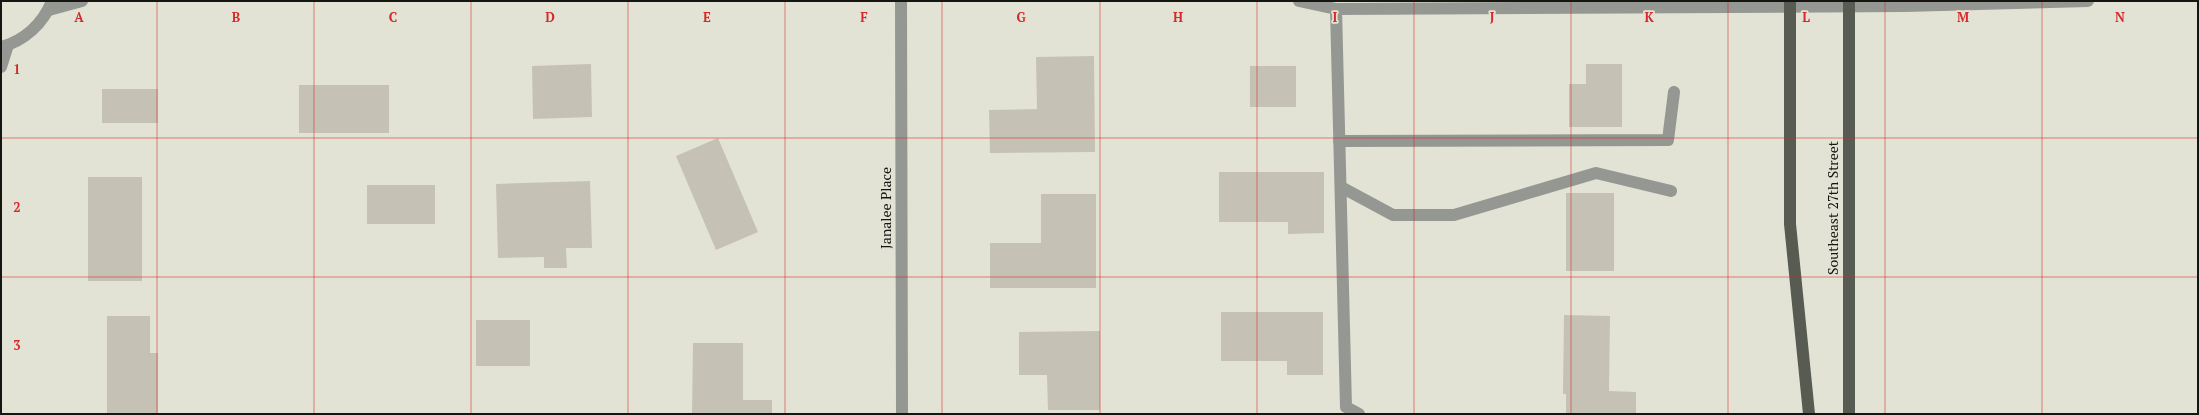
<svg xmlns="http://www.w3.org/2000/svg" width="2199" height="415" font-family="'PT Serif',serif">
<style>
.building{fill:#c6c1b5}
.lines{fill:none;stroke-linecap:round;stroke-linejoin:round}
.minor{stroke:#959792;stroke-width:12}
.major{stroke:#575b52;stroke-width:12}
.grid{fill:none;stroke:#d62828;stroke-width:1;stroke-opacity:0.55}
.labels{text-anchor:middle;stroke-width:3.5;stroke-linejoin:round;paint-order:stroke}
.street-label{font-size:14px;fill:#151511;stroke:#e2e3d5}
.grid-label{font-size:13px;text-anchor:middle;font-weight:bold;fill:#d62828;stroke:#e2e3d5;stroke-width:3.5;stroke-linejoin:round;paint-order:stroke}
</style>
<rect width="100%" height="100%" fill="#e2e3d5"/>
<g class="building">
<polygon points="1094,56 1095,152 990,153 989,110 1037,109 1036,57"/>
<polygon points="591,64 592,117 533,119 532,66"/>
<polygon points="1586,64 1622,64 1622,127 1569,127 1569,84 1586,84"/>
<rect x="1250" y="66" width="46" height="41"/>
<rect x="299" y="85" width="90" height="48"/>
<rect x="102" y="89" width="56" height="34"/>
<polygon points="718,138 758,232 716,250 676,156"/>
<polygon points="1219,172 1324,172 1324,233 1288,234 1288,222 1219,222"/>
<rect x="88" y="177" width="54" height="104"/>
<polygon points="590,181 592,248 566,248 567,268 544,268 544,257 498,258 496,184"/>
<rect x="367" y="185" width="68" height="39"/>
<rect x="1566" y="193" width="48" height="78"/>
<polygon points="1041,194 1096,194 1096,288 990,288 990,243 1041,243"/>
<polygon points="1221,312 1323,312 1323,375 1287,375 1287,361 1221,361"/>
<polygon points="1564,315 1610,316 1609,391 1636,392 1636,414 1566,414 1566,394 1563,394"/>
<polygon points="107,316 150,316 150,353 158,353 158,414 107,414"/>
<rect x="476" y="320" width="54" height="46"/>
<polygon points="1100,331 1100,410 1048,410 1047,375 1019,375 1019,332"/>
<polygon points="693,343 743,343 743,400 772,400 772,414 692,414"/>
</g>
<g class="lines">
<g class="minor">
<polyline points="901,1 902,414"/>
<polyline points="1299,1 1336,9 1906,6 2088,1"/>
<polyline points="1336,9 1346,407 1359,414"/>
<polyline points="49,10 82,1"/>
<path d="M1 47C24 41 43 24 52 1"/>
<polyline points="1,67 8,45"/>
<polyline points="1339,141 1668,140 1674,92"/>
<polyline points="1341,187 1393,215 1454,215 1596,173 1671,191"/>
</g>
<g class="major">
<polyline points="1790,1 1790,224 1809,414"/>
<polyline points="1849,1 1849,414"/>
</g>
</g>
<path class="grid" d="M157 1V414M314 1V414M471 1V414M628 1V414M785 1V414M942 1V414M1100 1V414M1257 1V414M1414 1V414M1571 1V414M1728 1V414M1885 1V414M2042 1V414M1 138H2198M1 277H2198"/>
<g class="labels">
<g class="street-label">
<text transform="translate(886 208) rotate(-90)" y="5">Janalee Place</text>
<text transform="translate(1833 208) rotate(-90)" y="5">Southeast 27th Street</text>
</g>
</g>
<g class="grid-label">
<text x="79" y="22">A</text>
<text x="236" y="22">B</text>
<text x="393" y="22">C</text>
<text x="550" y="22">D</text>
<text x="707" y="22">E</text>
<text x="864" y="22">F</text>
<text x="1021" y="22">G</text>
<text x="1178" y="22">H</text>
<text x="1335" y="22">I</text>
<text x="1492" y="22">J</text>
<text x="1649" y="22">K</text>
<text x="1806" y="22">L</text>
<text x="1963" y="22">M</text>
<text x="2120" y="22">N</text>
<text x="17" y="74">1</text>
<text x="17" y="212">2</text>
<text x="17" y="350">3</text>
</g>
<rect width="2199" height="415" fill="none" stroke="#151511" stroke-width="4"/>
</svg>
